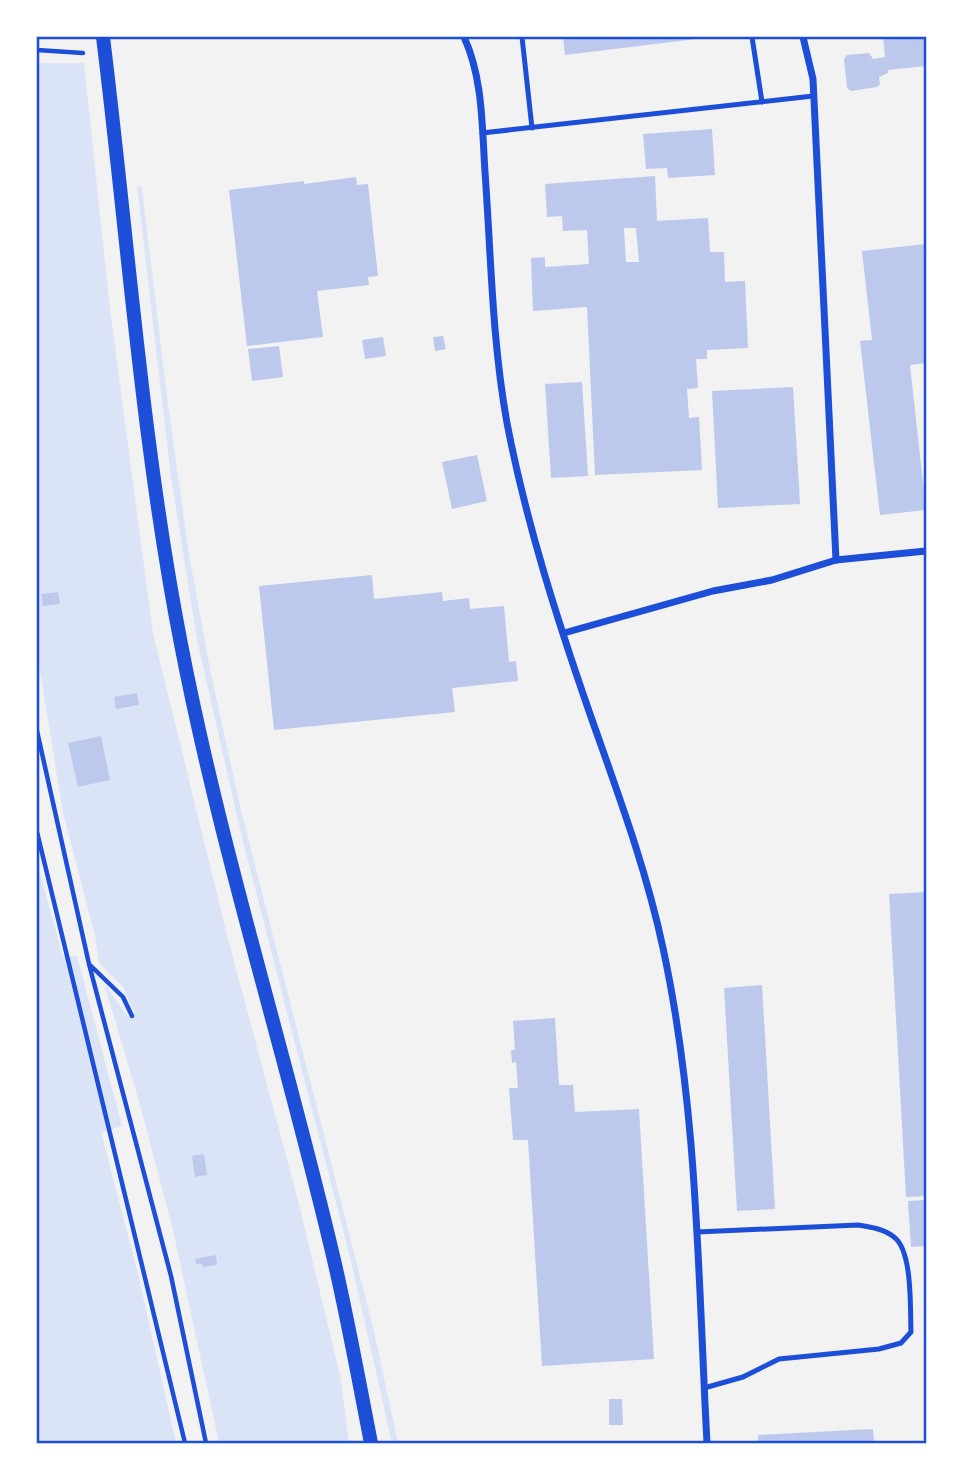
<svg xmlns="http://www.w3.org/2000/svg" width="963" height="1480" font-family="'Public Sans',sans-serif">
<style>
.green{fill:#dbe4f7}
.building{fill:#bdc9ec;fill-rule:evenodd}
.lines{fill:none;stroke-linecap:round;stroke-linejoin:round}
.path{stroke:#1d4ed8;stroke-width:4.5}
.service{stroke:#1d4ed8;stroke-width:5}
.minor{stroke:#1d4ed8;stroke-width:7}
.secondary{stroke:#1d4ed8;stroke-width:14}
.neatline{fill:none;stroke:#1d4ed8;stroke-width:2.5}
</style>
<rect width="100%" height="100%" fill="#f2f2f2"/>
<g class="green">
<polygon points="37,63 84,63 110,309 153,633 228,939 299,1204 341,1380 349,1443 219,1443 172,1226 140,1105 104,983 128,1017 135,1014 123,987 99,963 95,936 63,813 37,652"/>
<polygon points="137,186 142,188 167,397 189,554 211,674 241,810 373,1327 398,1443 392,1443 350,1257 242,838 197,640 171,477"/>
<polygon points="37,862 63,957 77,956 122,1126 101,1132 138,1274 176,1443 37,1443"/>
</g>
<g class="building">
<polygon points="563,37 704,37 704,38 565,55"/>
<polygon points="883,37 926,37 926,66 888,70 888,73 879,77 880,84 877,87 851,91 847,88 844,59 847,55 869,53 873,59 885,57"/>
<polygon points="712,129 715,175 668,178 667,168 646,169 643,134"/>
<path d="M655 176 657 221 708 218 710 252H724L725 282 745 281 748 348 707 350V359H696L698 388 687 389 689 418 699 417 702 470 595 475 587 307 533 311 531 258 545 257V267L589 264 587 230 563 231 562 216 547 217 545 184ZM624 228H636L639 262H626Z"/>
<polygon points="356,177 357,185 368,184 378,276 368,277 369,285 317,291 323,337 247,346 229,190 304,181 304,184"/>
<polygon points="926,244 926,363 910,365 926,510 880,515 860,341 872,340 862,251"/>
<polygon points="443,336 446,349 435,351 433,337"/>
<polygon points="383,337 386,356 365,359 362,340"/>
<polygon points="279,346 283,377 252,381 248,349"/>
<polygon points="582,382 588,476 551,478 545,384"/>
<polygon points="793,387 800,504 718,508 712,391"/>
<polygon points="477,455 487,501 452,509 442,462"/>
<polygon points="372,575 374,599 442,592 443,601 469,598 470,609 504,606 509,662 516,661 518,681 452,688 455,712 274,730 259,586"/>
<polygon points="58,592 60,604 43,606 41,594"/>
<polygon points="137,693 139,705 116,709 114,697"/>
<polygon points="101,736 110,780 78,787 68,743"/>
<polygon points="926,892 926,1196 906,1197 889,894"/>
<polygon points="762,985 775,1209 737,1211 724,988"/>
<polygon points="555,1018 559,1085 573,1085 575,1112 639,1109 654,1359 542,1366 528,1140 513,1140 509,1088 518,1088 516,1062 512,1063 511,1050 515,1050 513,1021"/>
<polygon points="204,1154 207,1175 195,1177 192,1156"/>
<polygon points="926,1200 926,1246 911,1247 908,1201"/>
<polygon points="216,1255 217,1265 203,1267 202,1264 196,1264 195,1259"/>
<polygon points="609,1399 622,1399 623,1425 609,1425"/>
<polygon points="873,1429 874,1443 758,1443 758,1435"/>
</g>
<g class="lines">
<g class="path">
<polyline points="37,50 83,53"/>
<polyline points="37,731 89,964 171,1276 206,1443"/>
<polyline points="37,832 185,1443"/>
<polyline points="91,966 123,997 132,1016"/>
</g>
<g class="service">
<polyline points="522,37 532,128"/>
<polyline points="752,37 762,102"/>
<polyline points="482,133 813,96"/>
<path d="M697 1232 858 1225C871 1227 884 1229 894 1237 913 1251 910 1310 911 1332L901 1343 879 1349 779 1359 743 1377 704 1388"/>
</g>
<g class="minor">
<path d="M464 37C483 78 482 127 485 172 491 255 492 340 507 423 526 522 557 619 590 714 617 791 646 868 663 948 698 1110 698 1278 707 1443"/>
<polyline points="803,37 813,79 836,560"/>
<polyline points="564,633 713,591 772,580 836,560 926,551"/>
</g>
<path class="secondary" d="M103 37C128 239 142 444 181 644 221 852 286 1054 334 1260 348 1320 359 1382 371 1443"/>
</g>
<rect width="963" height="1480" fill="none" stroke="#ffffff" stroke-width="77"/>
<rect x="38" y="38" width="887" height="1404" class="neatline"/>
</svg>
